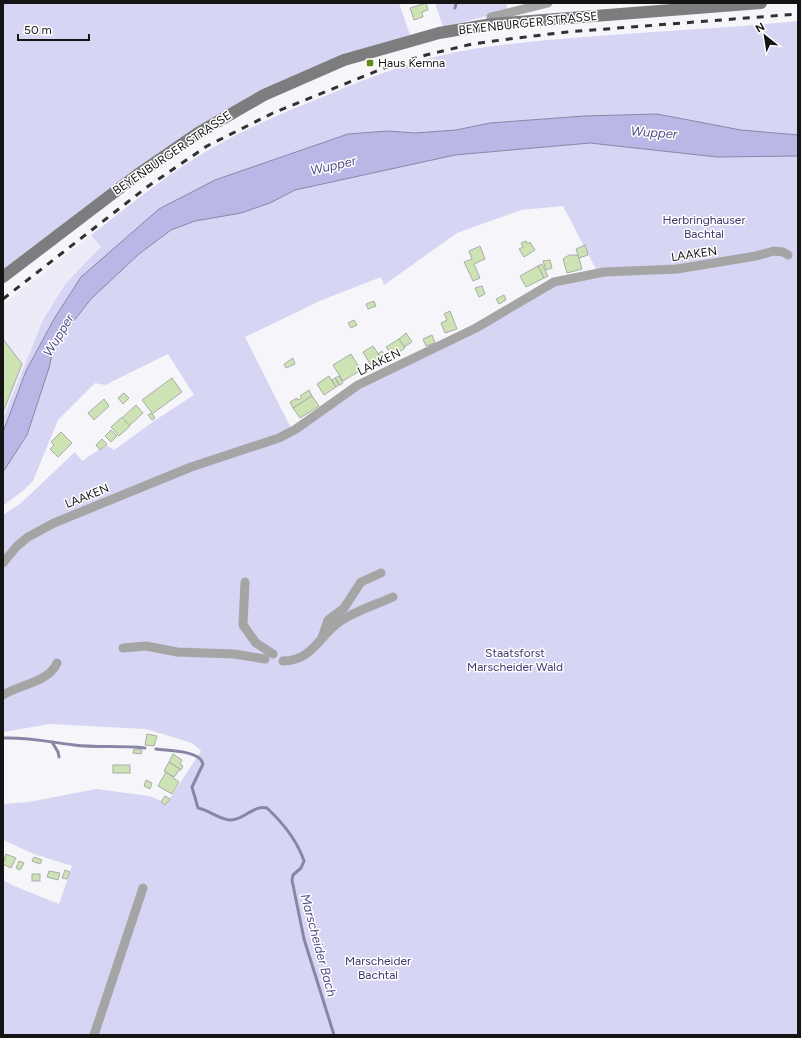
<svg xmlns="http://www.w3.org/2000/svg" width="801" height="1038" font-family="Figtree,sans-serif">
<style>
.built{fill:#ecebf7}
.green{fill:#d6d5f3;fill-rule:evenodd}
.water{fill:#b9b7e6;stroke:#8886a7}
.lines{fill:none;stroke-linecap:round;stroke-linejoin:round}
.stream{stroke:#8886a7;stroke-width:3}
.building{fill:#cde3b4;stroke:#aaaca9}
.street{stroke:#a5a5a6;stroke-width:9}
.secondary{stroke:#7d7d80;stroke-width:12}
.rail{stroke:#313132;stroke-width:3;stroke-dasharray:7 7;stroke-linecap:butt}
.poi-dot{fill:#628a16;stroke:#fff;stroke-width:1.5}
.labels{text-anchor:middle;stroke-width:3;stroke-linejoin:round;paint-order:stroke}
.street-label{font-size:12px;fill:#141415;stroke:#fff}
.poi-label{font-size:12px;fill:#141415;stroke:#fff;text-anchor:start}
.park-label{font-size:12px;fill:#3f3770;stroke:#fff}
.water-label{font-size:13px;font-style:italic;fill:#554e8a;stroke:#fff}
</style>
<rect width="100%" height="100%" fill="#f6f6fa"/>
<polygon class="built" points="91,235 102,247 66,283 43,320 3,419 3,304"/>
<g class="green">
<polygon points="3,3 399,3 410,35 341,56 288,79 3,271"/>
<polygon points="435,3 506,3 508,11 443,27"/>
<path d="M798 21V135L741 130 657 114 584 116 490 123 456 130 415 133 388 131 348 134 215 180 81 277 54 319 26 371 3 432V419L43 320 66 283 101 247 91 235C122 211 153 186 186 164 229 136 276 115 325 96 372 76 422 57 473 49 580 33 690 32 798 21Z"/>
<path d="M590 143 717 157 798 156V1035H3V880L14 886 59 904 72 866 34 854 3 840V804L29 802 96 789 149 796 167 803 201 751 192 743 146 729 50 724 3 732V515L21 503 75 452 82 461 106 445 114 450 154 421 194 395 168 354 105 385 95 383 58 420 33 481 25 489 3 506V472L27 435 49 368 54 346 91 299 139 254 171 230 195 221 241 213 270 203 295 190 455 155ZM563 206 598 273 556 282 357 385 291 428 245 337 322 300 381 277 384 285 457 233 521 210Z"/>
</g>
<polygon class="water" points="657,114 741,130 798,135 798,156 717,157 590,143 455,155 295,190 270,203 241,213 195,221 171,230 139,254 91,299 54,346 49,368 27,435 3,472 3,432 26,371 54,319 81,277 159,209 215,180 348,134 388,131 415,133 456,130 490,123 584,116"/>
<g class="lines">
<g class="stream">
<polyline points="455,8 456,3"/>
<path d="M3 738C29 737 49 742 74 745 97 748 121 745 145 748"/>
<polyline points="52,742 58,752 59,757"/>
<path d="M156 749C168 751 200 750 203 764L192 787 198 808C209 810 220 820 231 820 244 820 253 805 267 808 283 823 297 840 304 861L301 868 293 875 292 880 304 939 334 1035"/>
</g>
</g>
<g class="building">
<polygon points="426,3 428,10 422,12 423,17 414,20 410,8"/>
<polygon points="526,241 528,244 530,242 535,250 524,257 519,249 523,247 521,243"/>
<polygon points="585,245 588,255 579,258 576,249"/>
<polygon points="480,246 485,259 474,264 480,278 473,281 464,262 472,259 469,251"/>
<polygon points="569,255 578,255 582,269 567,273 563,259"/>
<polygon points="550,260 552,268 546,270 543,261"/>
<polygon points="542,264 548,276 544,278 538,266"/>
<polygon points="538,266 544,278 526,287 520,276"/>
<polygon points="482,286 485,294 479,297 475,288"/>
<polygon points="504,295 506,300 499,304 496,299"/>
<polygon points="374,301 376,306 368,309 366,304"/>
<polygon points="450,311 457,329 445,333 441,323 447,320 444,314"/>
<polygon points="354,320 357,325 351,328 348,323"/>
<polygon points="406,333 412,342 404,347 399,339"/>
<polygon points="432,335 435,343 426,346 423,339"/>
<polygon points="3,339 22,364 3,412"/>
<polygon points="399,339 405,348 393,356 386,347"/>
<polygon points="373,346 383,361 372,367 363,352"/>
<polygon points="382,351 386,359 383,361 378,354"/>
<polygon points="351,354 361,370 343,381 333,365"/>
<polygon points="293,358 295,364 286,368 284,364"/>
<polygon points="329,376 336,387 324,395 317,384"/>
<polygon points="339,376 343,383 340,385 335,378"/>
<polygon points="172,378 182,392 152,414 155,418 152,420 148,415 152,413 142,400"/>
<polygon points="335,378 339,385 336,387 332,380"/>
<polygon points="309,390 312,396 293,408 290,402 297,398 298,400 302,398 300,396"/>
<polygon points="124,393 129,398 123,404 118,398"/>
<polygon points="312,396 319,406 300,418 293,408"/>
<polygon points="104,399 109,406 94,420 88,413"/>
<polygon points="136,405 143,413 129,426 122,418"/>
<polygon points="122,417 130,426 119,436 111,427"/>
<polygon points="111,430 117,436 111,442 105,436"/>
<polygon points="61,432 72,443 58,457 50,449 54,445 51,442"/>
<polygon points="102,439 107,444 100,450 96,445"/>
<polygon points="147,734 157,736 154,746 145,745"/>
<polygon points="134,749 142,750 141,754 133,753"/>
<polygon points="173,754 182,760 180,764 183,766 181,770 169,762"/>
<polygon points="169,762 180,769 174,777 164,771"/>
<rect x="113" y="765" width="17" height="8"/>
<polygon points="166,772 179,782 172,794 158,786"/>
<polygon points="146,780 152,783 150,789 144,786"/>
<polygon points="165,796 170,799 165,805 161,802"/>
<polygon points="6,854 16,858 11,868 3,864"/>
<polygon points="34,857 42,860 40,864 32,861"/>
<polygon points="19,861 24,863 20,870 16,868"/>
<polygon points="65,870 70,872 67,879 62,878"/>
<polygon points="49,871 60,873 58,880 47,877"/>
<rect x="32" y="874" width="8" height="7"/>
</g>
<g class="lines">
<g class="street">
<polyline points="492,24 491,17 548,3"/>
<polyline points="3,563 17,546 28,537 54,523 191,467 279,438 296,429 358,385 476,328 554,282 604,272 677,269 756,256 774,251 783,252 788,255"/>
<polyline points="245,582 243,625 256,643 273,654"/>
<polyline points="322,638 328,620 344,608 361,582 381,573"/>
<polyline points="123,648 146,646 177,652 234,654 265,659"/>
<path d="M283 661C312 661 319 636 339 622 355 611 375 605 393 597"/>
<path d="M3 695C20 684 48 683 57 663"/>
<polyline points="94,1035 143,888"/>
</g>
<polyline class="secondary" points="3,277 137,175 198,133 264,95 344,60 439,33 492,24 761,3"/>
<polyline class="rail" points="3,299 147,187 207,146 273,113 389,66 426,55 472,44 509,39 567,32 798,14"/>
</g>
<rect class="poi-dot" x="366" y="59" width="8" height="8" rx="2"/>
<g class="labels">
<g class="street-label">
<text transform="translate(528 23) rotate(-6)" y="4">BEYENBURGER STRASSE</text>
<text transform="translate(172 153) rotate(-34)" y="4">BEYENBURGER STRASSE</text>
<text transform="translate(694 254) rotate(-8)" y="4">LAAKEN</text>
<text transform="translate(379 362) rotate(-26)" y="4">LAAKEN</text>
<text transform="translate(87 496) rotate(-22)" y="4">LAAKEN</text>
</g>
<g class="poi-label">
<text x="378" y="67">Haus Kemna</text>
</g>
<g class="park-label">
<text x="704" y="224">Herbringhauser<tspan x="704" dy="14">Bachtal</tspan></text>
<text x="515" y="657">Staatsforst<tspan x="515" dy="14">Marscheider Wald</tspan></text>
<text x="378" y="965">Marscheider<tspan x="378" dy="14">Bachtal</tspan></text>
</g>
<g class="water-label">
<text transform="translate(654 132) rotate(4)" y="5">Wupper</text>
<text transform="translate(333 165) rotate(-13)" y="5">Wupper</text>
<text transform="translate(58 335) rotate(-59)" y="5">Wupper</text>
<text transform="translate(319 945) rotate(75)" y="5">Marscheider Bach</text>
</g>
</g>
<rect width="801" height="1038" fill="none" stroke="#141415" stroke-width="8"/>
<g transform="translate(765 36) rotate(330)" stroke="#ffffff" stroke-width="3" paint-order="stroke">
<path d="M0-3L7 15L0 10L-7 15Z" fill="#141415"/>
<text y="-6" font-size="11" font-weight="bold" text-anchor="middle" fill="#141415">N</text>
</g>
<path d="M18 34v6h71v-6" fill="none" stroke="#141415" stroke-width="2"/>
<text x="24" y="34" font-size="12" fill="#141415" stroke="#ffffff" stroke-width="3" paint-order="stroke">50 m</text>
</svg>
